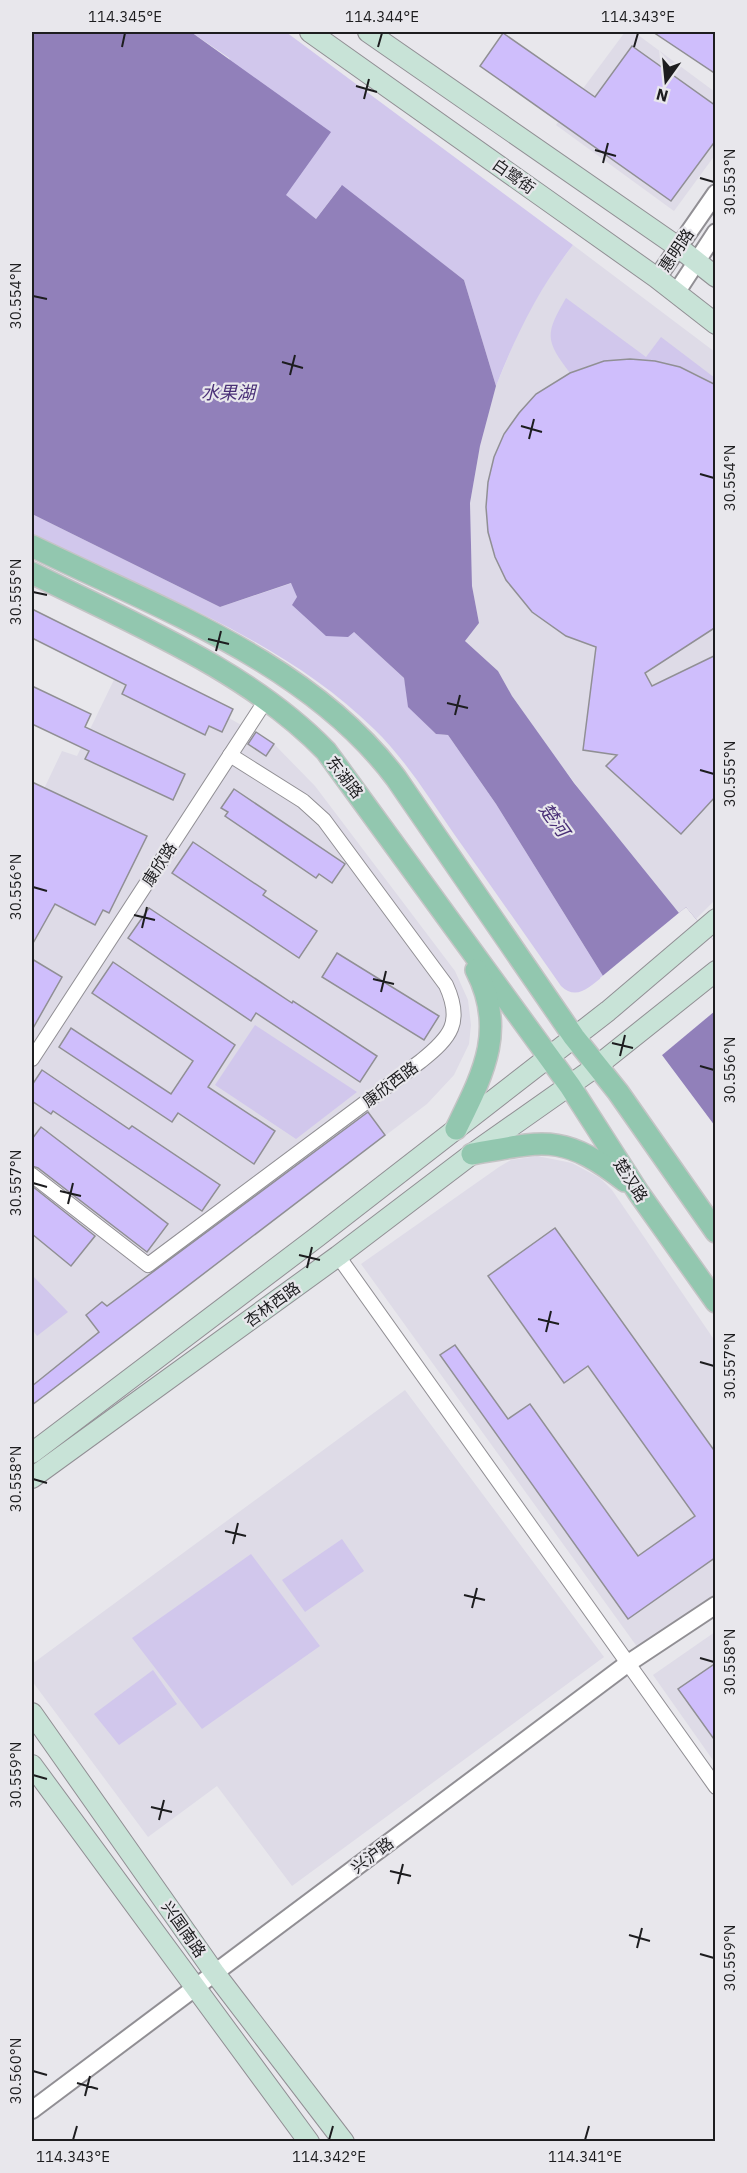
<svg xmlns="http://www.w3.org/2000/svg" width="747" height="2173" font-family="'IBM Plex Sans','Noto Sans SC',sans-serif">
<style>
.built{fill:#dedbe7}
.green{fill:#d1c7ec}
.water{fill:#9180ba}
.pier{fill:#e8e7ec}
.building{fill:#cfbefc;stroke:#908f94;stroke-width:1.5}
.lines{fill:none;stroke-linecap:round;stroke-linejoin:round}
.minor-casing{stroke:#918f94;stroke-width:16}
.tertiary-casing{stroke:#918f94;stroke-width:20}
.secondary-casing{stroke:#918f94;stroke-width:22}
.primary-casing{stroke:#c4c4c5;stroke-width:24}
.minor{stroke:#fff;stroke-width:14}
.tertiary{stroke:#fff;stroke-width:16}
.secondary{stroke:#c8e3d7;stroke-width:20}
.primary{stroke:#92c7af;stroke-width:21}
.ticks{fill:none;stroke:#1d1d1f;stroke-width:2}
.labels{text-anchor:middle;stroke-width:4.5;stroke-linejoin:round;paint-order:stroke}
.street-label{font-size:16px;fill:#1d1d1f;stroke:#e8e7ec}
.water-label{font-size:18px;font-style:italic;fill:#4a3077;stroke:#e8e7ec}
.neatline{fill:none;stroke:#1d1d1f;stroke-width:2}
.ticks-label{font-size:15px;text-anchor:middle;fill:#1d1d1f}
</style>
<rect width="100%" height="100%" fill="#e8e7ec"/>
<g class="built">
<polygon points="625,32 634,32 715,92 715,155 674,211 556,125"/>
<polygon points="573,245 715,352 716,899 696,919 687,907 679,913 633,859 554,756 512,696 498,671 465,641 479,623 472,586 470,503 480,446 496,386 523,321 552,273"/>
<polygon points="126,655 233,709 229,718 274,744 315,786 455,971 468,1000 471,1025 469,1044 454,1075 427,1104 32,1403 32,814 62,751 77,756"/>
<polygon points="537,1156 572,1163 600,1178 612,1190 715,1341 715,1595 638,1648 361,1264 499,1167 511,1160"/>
<polygon points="405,1390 604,1657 292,1886 217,1786 148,1837 32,1681 32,1664"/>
<polygon points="715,1632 715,1763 653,1675"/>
</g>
<g class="green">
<path d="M191 32H286L573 245C539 288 516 335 496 386L464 280 341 186 316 219 285 195 229 58Z"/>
<path d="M566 298 646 357 661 337 715 378V385C672 356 617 351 570 373 545 340 545 334 566 298Z"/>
<path d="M32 514 220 607 292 583 297 597 353 631 404 678 409 707 436 734 448 735 496 804 603 976C590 987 576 1001 561 986 525 935 490 884 454 834 429 798 406 760 374 729 280 637 149 591 32 537Z"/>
<polygon points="255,1025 357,1092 296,1139 215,1085"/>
<polygon points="32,1275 68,1312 37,1336 32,1329"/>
<polygon points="342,1539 364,1571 305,1612 282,1580"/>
<polygon points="251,1554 320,1646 202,1729 132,1638"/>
<polygon points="153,1670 177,1704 119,1745 94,1714"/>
</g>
<polygon class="water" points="32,32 191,32 331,132 286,195 316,219 342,185 464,280 496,386 480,446 470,503 472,586 479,623 465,641 498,671 512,696 574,783 679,913 686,907 715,942 715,1126 603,976 496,804 448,735 436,734 408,707 404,678 354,632 348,637 326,636 292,605 297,597 291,583 220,607 32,514"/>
<polygon class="pier" points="686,907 715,942 715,1011 661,1056 600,978"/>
<g class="building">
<polygon points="653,32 716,32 716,74"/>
<polygon points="503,33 595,97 632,46 716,106 716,140 671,201 480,66"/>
<polygon points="630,359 655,361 680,367 716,385 716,627 645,673 652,686 716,655 716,796 681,834 606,766 617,755 583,750 596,647 566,636 532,612 506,580 495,557 488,532 486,507 488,482 494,457 504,434 519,413 536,394 570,373 604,361"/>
<polygon points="32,609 233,709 222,732 209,726 205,735 122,694 126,685 32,638"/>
<polygon points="32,686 91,714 85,727 185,774 173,800 85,759 89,751 32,724"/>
<polygon points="256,732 274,744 266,756 248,744"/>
<polygon points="32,782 147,836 109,913 103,910 95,925 55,904 32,945"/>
<polygon points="234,789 345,864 332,883 319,874 316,878 225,816 228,812 221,808"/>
<polygon points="193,842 266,891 263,895 317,931 299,958 172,873"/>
<polygon points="149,908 292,1003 293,1001 377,1056 360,1082 256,1013 251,1021 128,938"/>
<polygon points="337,953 439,1016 424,1040 322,977"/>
<polygon points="32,959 62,977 32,1030"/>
<polygon points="113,962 235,1045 208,1087 275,1131 254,1164 178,1113 172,1122 59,1047 71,1028 171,1094 193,1061 92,993"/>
<polygon points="42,1070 129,1129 132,1126 220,1185 202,1211 53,1111 51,1114 32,1101 32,1085"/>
<polygon points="368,1112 385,1135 32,1405 32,1386 99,1332 86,1315 102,1302 107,1306"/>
<polygon points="41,1127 168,1224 147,1252 38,1168 32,1166 32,1139"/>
<polygon points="32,1186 95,1236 71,1266 32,1234"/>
<polygon points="555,1228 716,1453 716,1557 628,1619 440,1355 455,1345 508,1419 530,1404 638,1556 695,1516 588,1366 564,1383 488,1276"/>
<polygon points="716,1663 716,1742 678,1689"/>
</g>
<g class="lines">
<defs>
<g id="minor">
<polyline points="32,1059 266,700"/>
<path d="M32 1175 148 1265 421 1061C451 1037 463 1022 446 985L324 820 303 801 230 755"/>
<polyline points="338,1256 716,1787"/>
</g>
<g id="tertiary">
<polyline points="657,278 716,193"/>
<polyline points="676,293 716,232"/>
<polyline points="32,2110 627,1664 716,1605"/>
</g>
<g id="secondary">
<polyline points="310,32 657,278 716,324"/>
<polyline points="368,32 678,247 716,277"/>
<polyline points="32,1453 317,1237 608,1011 716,919"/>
<polyline points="32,1478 338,1256 472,1154 597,1066 716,971"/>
<polyline points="32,1713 214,1972 344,2142"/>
<polyline points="32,1765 309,2142"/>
</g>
<g id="primary">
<path d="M32 546C158 608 309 662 396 778L574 1037 618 1092 716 1232"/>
<path d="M32 573C131 623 248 670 326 751L570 1086 638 1192 716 1302"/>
<path d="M456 1129C483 1074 507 1030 476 970"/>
<path d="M472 1154C545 1141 563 1133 625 1181"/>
</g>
</defs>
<use href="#minor" class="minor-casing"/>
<use href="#tertiary" class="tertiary-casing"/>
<use href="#secondary" class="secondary-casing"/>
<use href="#primary" class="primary-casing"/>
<use href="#minor" class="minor"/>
<use href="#tertiary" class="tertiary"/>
<use href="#secondary" class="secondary"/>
<use href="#primary" class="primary"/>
</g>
<path class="ticks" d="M122 47 125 33M378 47 382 33M634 47 638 33M356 86 377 92M364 99 369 79M595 150 616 156M603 163 608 143M700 178 714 182M33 296 47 299M282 362 303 368M290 375 295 355M521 426 542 432M529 439 534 419M700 474 714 478M33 592 47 595M208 639 229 644M216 651 221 631M447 703 468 708M455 715 460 695M700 770 714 774M33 887 47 891M134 915 155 920M142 928 147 907M373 979 394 984M381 992 386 971M612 1043 633 1048M620 1056 625 1035M700 1066 714 1070M33 1183 47 1187M60 1191 81 1196M68 1204 73 1183M299 1255 320 1260M307 1268 312 1247M538 1319 559 1324M546 1332 551 1311M700 1362 714 1366M33 1479 47 1483M225 1531 246 1536M233 1544 238 1523M464 1595 485 1600M472 1608 477 1588M700 1658 714 1662M33 1775 47 1779M151 1807 172 1812M159 1820 164 1800M390 1871 411 1876M398 1884 403 1864M629 1935 650 1941M637 1948 642 1928M700 1954 714 1958M33 2071 47 2075M77 2083 98 2089M85 2096 90 2076M73 2140 77 2126M329 2140 333 2126M585 2140 589 2126"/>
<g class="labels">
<g class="street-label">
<text transform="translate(514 176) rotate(35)" y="6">白鹭街</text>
<text transform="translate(676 250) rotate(-56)" y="6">惠明路</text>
<text transform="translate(345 777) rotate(52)" y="6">东湖路</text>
<text transform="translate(159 864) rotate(-57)" y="6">康欣路</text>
<text transform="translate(390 1084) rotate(-37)" y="6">康欣西路</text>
<text transform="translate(631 1180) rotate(57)" y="6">楚汉路</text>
<text transform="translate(272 1304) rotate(-36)" y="6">杏林西路</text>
<text transform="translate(372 1855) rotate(-37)" y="6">兴沪路</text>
<text transform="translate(184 1929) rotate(55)" y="6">兴国南路</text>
</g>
<g class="water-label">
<text x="228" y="399">水果湖</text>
<text transform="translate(554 820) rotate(54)" y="6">楚河</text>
</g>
</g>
<rect width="747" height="2173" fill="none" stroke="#e8e7ec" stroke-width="66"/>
<g transform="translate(666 81) rotate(195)" stroke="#e8e7ec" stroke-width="4.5" paint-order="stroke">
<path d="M0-4.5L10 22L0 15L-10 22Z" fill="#1d1d1f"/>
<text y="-9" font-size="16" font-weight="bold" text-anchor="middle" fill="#1d1d1f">N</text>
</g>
<rect x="33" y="33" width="681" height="2107" class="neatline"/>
<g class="ticks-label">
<text x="125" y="22">114.345°E</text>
<text x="382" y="22">114.344°E</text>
<text x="638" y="22">114.343°E</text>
<text transform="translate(730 182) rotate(-90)" y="5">30.553°N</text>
<text transform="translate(16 296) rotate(-90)" y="5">30.554°N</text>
<text transform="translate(730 478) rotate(-90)" y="5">30.554°N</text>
<text transform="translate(16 592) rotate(-90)" y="5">30.555°N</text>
<text transform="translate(730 774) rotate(-90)" y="5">30.555°N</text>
<text transform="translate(16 887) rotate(-90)" y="5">30.556°N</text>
<text transform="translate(730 1070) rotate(-90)" y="5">30.556°N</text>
<text transform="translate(16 1183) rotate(-90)" y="5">30.557°N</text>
<text transform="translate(730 1366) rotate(-90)" y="5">30.557°N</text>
<text transform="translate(16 1479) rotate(-90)" y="5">30.558°N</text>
<text transform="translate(730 1662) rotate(-90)" y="5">30.558°N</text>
<text transform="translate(16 1775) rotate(-90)" y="5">30.559°N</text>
<text transform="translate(730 1958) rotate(-90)" y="5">30.559°N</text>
<text transform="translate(16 2071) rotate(-90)" y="5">30.560°N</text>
<text x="73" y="2162">114.343°E</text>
<text x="329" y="2162">114.342°E</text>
<text x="585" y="2162">114.341°E</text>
</g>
</svg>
